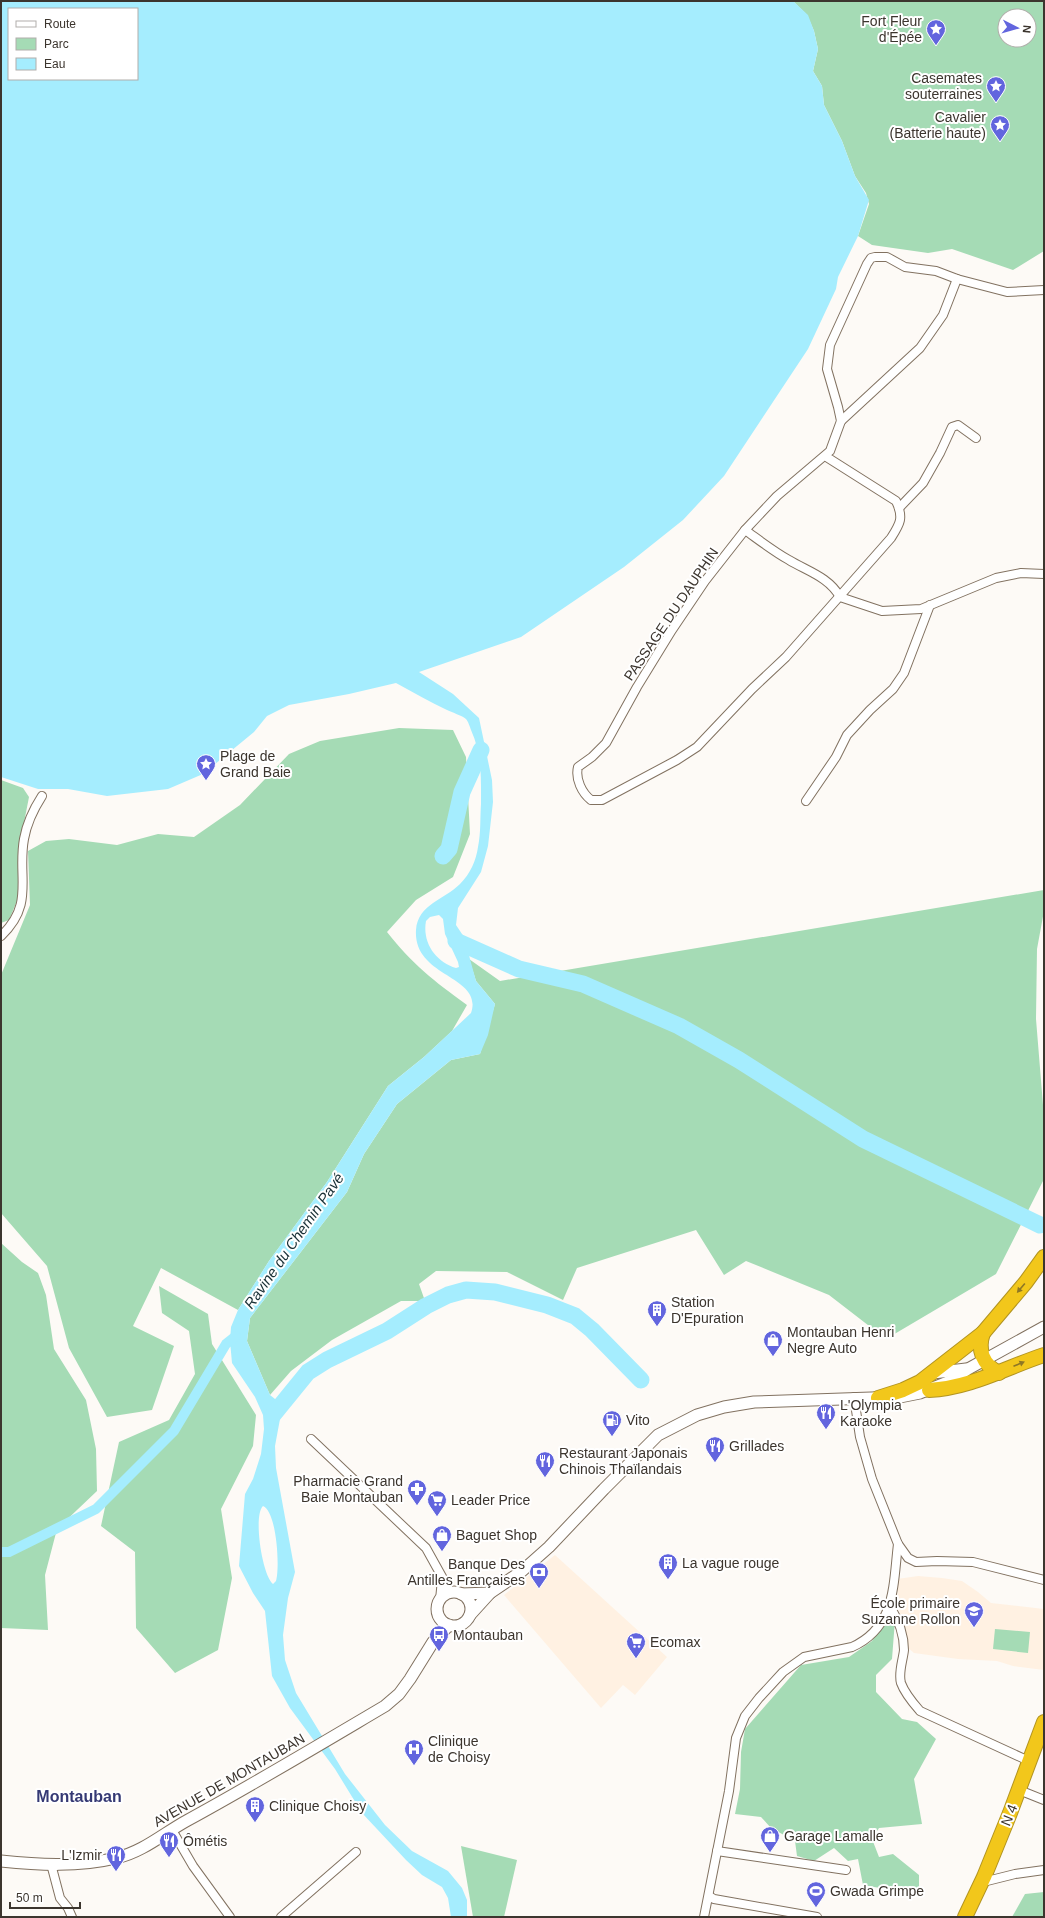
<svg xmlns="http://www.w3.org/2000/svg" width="1045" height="1918" font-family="Arial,sans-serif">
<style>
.built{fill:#fff1e2}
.green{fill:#a5dbb5;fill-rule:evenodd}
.water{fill:#a5edfe;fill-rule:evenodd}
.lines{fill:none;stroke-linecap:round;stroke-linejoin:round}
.canal{stroke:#a5edfe;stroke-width:10}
.river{stroke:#a5edfe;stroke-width:17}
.street-casing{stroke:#827261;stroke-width:10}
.secondary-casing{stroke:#827261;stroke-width:13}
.highway-casing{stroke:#b29422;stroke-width:16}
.street{stroke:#fff;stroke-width:8}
.secondary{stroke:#fff;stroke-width:11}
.highway{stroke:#f2c71b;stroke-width:14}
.oneway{fill:#8e7725}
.labels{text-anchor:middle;stroke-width:4;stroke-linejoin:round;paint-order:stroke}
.poi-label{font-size:14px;fill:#3c352e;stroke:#fff;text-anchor:start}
.street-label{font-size:14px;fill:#3c352e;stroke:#fff}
.water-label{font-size:15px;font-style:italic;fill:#193036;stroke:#fff}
.quarter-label{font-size:16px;font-weight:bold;fill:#353974;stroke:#fff}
</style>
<rect width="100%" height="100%" fill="#fdfaf6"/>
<g class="built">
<polygon points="555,1555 667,1657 635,1695 623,1685 601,1708 504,1595"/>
<polygon points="918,1576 942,1578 962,1581 978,1592 991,1603 1044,1609 1044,1670 1013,1666 997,1661 958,1659 914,1653 907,1647 898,1604 897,1579"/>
</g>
<g class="green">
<path d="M793 1H1044V251L1013 270 952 249 928 253 872 245 858 236 869 204 866 193 855 176 842 141 824 105 822 86 813 71 818 49 814 31 807 15ZM1005 16H1029V40H1005Z"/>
<path d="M399 728 453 730 466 757 470 834 453 877 416 900 387 932C412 964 434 981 467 1005L452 1031 424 1057 388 1086 327 1182 269 1261 238 1310 161 1268 133 1326 174 1346 152 1410 107 1417 69 1348 47 1266 1 1213V975L30 905 28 851 46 841 69 839 117 845 158 834 194 837 240 805 289 754 320 741Z"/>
<polygon points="1,780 23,788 29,797 20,843 19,896 9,920 1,923"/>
<polygon points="1044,890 1044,911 1037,949 1036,1019 1043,1105 1043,1181 996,1274 886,1339 829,1295 746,1261 724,1275 696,1230 577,1268 563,1300 507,1272 436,1271 419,1284 425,1301 401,1301 332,1340 291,1371 270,1395 247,1341 250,1318 347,1192 364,1154 397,1104 451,1060 480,1054 495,1004 476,981 469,959 500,981"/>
<polygon points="1,1243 22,1262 38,1273 46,1295 54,1349 86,1400 96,1449 97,1491 57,1529 45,1575 48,1630 1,1628"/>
<polygon points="159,1286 208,1314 212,1344 256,1415 253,1446 221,1509 232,1578 218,1650 175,1673 136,1628 135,1552 101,1526 119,1442 169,1420 195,1374 189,1331 162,1313"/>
<polygon points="890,1615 895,1620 892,1659 876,1675 876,1692 902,1719 917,1722 936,1739 914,1779 922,1824 879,1828 872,1839 879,1857 893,1854 919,1875 919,1891 897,1891 863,1885 858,1859 848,1861 834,1848 814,1861 797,1856 795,1841 771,1828 761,1817 735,1814 740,1789 741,1752 745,1729 801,1665 849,1657 872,1641"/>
<polygon points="995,1629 1030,1632 1028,1653 993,1649"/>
<polygon points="461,1846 517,1860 504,1917 473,1917"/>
<polygon points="1044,1892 1044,1917 1012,1917 1025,1894"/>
</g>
<path class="water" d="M1 1H793L808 15 814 31 818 49 813 71 822 86 824 105 842 141 855 176 869 200 858 236 838 277 836 289 808 349 724 476 683 520 624 567 521 637 419 672 453 694 479 718 492 780 493 802 488 846 481 872 458 908 456 925 464 937 476 981 495 1004 488 1035 480 1054 451 1060 397 1104 364 1154 347 1192 250 1318 247 1341 270 1395 275 1399 280 1419 275 1446 276 1468 295 1572 288 1598 283 1635 285 1660 296 1693 345 1774 385 1825 412 1851 448 1871 462 1888 467 1900V1917H451L448 1898 442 1887 422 1875 406 1860 362 1813 335 1769 290 1708 272 1676 265 1611 253 1593 239 1566 245 1494 253 1479 261 1454 264 1429 263 1415 255 1397 232 1363 230 1341 231 1327 238 1310 269 1261 327 1182 388 1086 424 1057 471 1013C484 975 413 978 416 930 418 904 444 900 460 884 470 874 476 861 478 847 481 833 480 818 481 804 481 778 482 754 471 730 470 727 468 721 466 719 461 715 453 713 447 710 430 702 413 692 396 683L349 694 289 705 267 716 254 732 203 774 168 789 107 796 68 789H38L1 777ZM9 9H137V79H9ZM439 915 443 919 445 934 458 962 459 967 456 968C436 962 422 943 426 921L430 917ZM263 1506C277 1512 280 1568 276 1581L273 1584C262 1575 253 1515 263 1506Z"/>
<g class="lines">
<polyline class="canal" points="1,1552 9,1552 96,1509 174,1431 226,1344 236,1336"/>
<g class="river">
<polyline points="443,856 449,849 462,792 481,750"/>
<polyline points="456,941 519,969 583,984 679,1026 739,1060 863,1139 1040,1225"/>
<polyline points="273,1415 308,1372 327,1360 387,1331 426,1306 448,1295 466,1290 495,1292 547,1305 575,1316 592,1330 641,1380"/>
</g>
<defs>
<g id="street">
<polyline points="841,421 920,348 943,315 957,279"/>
<path d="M825 456 896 501C904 518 900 524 891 538L786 657 752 689 697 747 677 760 602 800H591C582 793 575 779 578 767L592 757 606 743 637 687 672 630 705 581 745 530 777 496 830 451 841 421 838 407 827 369 830 345 867 264 871 258 875 257H887L905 267 936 271 957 279 1007 292 1044 290"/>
<polyline points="899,508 923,483 940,453 952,427 958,425 976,438"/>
<path d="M745 530C759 540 773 551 789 560 807 571 829 577 840 597L882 611 921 609 996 578 1021 573 1044 574"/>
<polyline points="806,801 836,757 847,735 870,710 893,689 904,673 930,605"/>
<path d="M1 936C35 904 17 877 24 839 27 822 33 810 42 796"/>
<polyline points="854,1397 860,1437 872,1479 898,1544 908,1558 916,1562 937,1561 973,1562 1044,1580"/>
<polyline points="311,1439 426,1548 451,1593"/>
<polyline points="440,1600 442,1579"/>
<path d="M890 1606C898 1619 904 1634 904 1650 903 1660 898 1673 901 1683 905 1694 913 1703 920 1711L1031 1762"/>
<polyline points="1024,1792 1044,1800"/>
<polyline points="172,1830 193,1866 230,1917"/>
<polyline points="717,1851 846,1870"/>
<polyline points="51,1864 60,1898 68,1908 72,1917"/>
<polyline points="987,1881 1015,1874 1044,1870"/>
<polyline points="709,1896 714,1899 817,1917"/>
<polyline points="281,1917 356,1852"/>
<path d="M704 1917 729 1791 736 1738 745 1716 759 1698 783 1672 804 1657 852 1647C896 1627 893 1585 898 1544"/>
</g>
<g id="secondary">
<polyline points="933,1373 966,1369"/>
<circle cx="454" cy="1609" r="17"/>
<polyline points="461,1594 490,1593"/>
<polyline points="470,1615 490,1593 522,1571 549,1547 604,1489 658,1435 697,1415 724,1407 754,1402 900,1397 920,1393 950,1381 968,1369 1044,1327"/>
<path d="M1 1861C39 1865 79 1867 116 1858 143 1852 164 1833 188 1820 254 1784 319 1745 385 1706L399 1694 410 1679 433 1642 449 1625"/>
</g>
<g id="highway">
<path d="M983 1333C977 1350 983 1365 999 1373"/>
<path d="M929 1390C970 1388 1005 1368 1044 1355"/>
<polyline points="878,1398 903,1390 920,1382 983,1333 1026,1282 1044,1257"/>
<polyline points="965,1917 984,1877 1010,1813 1044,1722"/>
</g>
</defs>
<use href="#street" class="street-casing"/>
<use href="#secondary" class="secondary-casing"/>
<use href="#highway" class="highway-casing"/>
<use href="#street" class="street"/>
<use href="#secondary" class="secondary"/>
<use href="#highway" class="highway"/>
</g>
<defs><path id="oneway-solid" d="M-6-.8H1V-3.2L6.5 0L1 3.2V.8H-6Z"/></defs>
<g class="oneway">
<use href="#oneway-solid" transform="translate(1021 1288) rotate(130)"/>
<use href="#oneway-solid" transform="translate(1019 1364) rotate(-23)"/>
</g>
<defs>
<symbol id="sight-pin" viewBox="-11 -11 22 30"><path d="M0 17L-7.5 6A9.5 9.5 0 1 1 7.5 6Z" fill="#6265de" stroke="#fff"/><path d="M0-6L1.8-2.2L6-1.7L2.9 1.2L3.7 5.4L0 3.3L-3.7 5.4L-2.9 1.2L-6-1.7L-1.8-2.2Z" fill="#fff"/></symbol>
<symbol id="building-pin" viewBox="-11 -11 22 30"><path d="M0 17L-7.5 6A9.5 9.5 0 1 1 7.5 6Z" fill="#6265de" stroke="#fff"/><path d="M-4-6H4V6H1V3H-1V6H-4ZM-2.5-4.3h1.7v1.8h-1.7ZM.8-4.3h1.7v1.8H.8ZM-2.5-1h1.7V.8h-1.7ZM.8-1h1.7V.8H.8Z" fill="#fff"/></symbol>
<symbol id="shop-pin" viewBox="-11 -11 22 30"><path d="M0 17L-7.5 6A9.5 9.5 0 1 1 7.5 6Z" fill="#6265de" stroke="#fff"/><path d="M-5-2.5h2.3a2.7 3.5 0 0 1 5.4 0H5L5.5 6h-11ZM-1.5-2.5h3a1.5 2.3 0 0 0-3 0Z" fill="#fff"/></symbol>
<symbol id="restaurant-pin" viewBox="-11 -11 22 30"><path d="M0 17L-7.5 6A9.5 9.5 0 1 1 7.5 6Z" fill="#6265de" stroke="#fff"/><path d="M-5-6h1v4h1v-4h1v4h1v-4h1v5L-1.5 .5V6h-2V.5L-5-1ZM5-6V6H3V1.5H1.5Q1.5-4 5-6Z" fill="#fff"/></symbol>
<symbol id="fuel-pin" viewBox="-11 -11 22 30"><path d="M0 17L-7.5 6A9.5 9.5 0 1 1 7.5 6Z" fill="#6265de" stroke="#fff"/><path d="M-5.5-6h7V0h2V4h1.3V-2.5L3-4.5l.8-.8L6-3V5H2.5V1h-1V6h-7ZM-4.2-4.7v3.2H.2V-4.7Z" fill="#fff"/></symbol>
<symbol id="pharmacy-pin" viewBox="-11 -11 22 30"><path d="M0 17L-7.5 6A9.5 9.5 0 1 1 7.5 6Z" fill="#6265de" stroke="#fff"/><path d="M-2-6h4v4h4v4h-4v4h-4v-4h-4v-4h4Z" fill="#fff"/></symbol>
<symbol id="supermarket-pin" viewBox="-11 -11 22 30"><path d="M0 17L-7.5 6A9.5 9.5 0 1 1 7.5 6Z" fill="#6265de" stroke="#fff"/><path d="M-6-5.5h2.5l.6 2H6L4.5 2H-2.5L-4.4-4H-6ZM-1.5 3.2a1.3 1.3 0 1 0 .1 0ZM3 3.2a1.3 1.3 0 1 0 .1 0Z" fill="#fff"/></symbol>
<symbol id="bank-pin" viewBox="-11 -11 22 30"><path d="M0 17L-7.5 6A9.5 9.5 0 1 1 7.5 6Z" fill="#6265de" stroke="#fff"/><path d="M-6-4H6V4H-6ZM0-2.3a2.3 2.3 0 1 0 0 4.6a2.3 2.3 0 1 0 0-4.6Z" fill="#fff"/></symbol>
<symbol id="school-pin" viewBox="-11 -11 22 30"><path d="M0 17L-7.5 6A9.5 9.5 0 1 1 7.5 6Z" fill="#6265de" stroke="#fff"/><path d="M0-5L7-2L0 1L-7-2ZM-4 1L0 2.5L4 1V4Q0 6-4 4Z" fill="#fff"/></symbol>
<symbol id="bus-pin" viewBox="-11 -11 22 30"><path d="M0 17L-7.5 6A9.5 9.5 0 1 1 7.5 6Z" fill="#6265de" stroke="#fff"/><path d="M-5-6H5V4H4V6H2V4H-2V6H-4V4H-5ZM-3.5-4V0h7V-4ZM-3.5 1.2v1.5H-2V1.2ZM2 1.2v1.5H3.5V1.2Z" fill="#fff"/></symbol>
<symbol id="hospital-pin" viewBox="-11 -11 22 30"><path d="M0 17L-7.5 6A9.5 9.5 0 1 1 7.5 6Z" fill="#6265de" stroke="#fff"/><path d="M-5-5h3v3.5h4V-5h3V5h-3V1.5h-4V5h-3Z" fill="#fff"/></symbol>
<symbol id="stadium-pin" viewBox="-11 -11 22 30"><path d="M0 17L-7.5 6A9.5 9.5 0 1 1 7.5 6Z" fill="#6265de" stroke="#fff"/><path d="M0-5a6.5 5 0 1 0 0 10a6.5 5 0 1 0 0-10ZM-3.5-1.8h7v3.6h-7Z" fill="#fff"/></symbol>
</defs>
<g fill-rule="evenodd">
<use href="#sight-pin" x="925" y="18" width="22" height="30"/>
<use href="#sight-pin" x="985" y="75" width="22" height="30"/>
<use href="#sight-pin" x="989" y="114" width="22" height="30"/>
<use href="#sight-pin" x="195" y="753" width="22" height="30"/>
<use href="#building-pin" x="646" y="1299" width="22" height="30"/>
<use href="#shop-pin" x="762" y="1329" width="22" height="30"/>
<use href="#restaurant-pin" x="815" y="1402" width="22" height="30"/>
<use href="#fuel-pin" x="601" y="1409" width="22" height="30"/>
<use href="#restaurant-pin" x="704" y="1435" width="22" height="30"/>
<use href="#restaurant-pin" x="534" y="1450" width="22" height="30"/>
<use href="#pharmacy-pin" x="406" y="1478" width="22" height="30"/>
<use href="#supermarket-pin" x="426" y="1489" width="22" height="30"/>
<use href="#shop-pin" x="431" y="1524" width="22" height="30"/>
<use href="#building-pin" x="657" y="1552" width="22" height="30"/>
<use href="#bank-pin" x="528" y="1561" width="22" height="30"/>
<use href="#school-pin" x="963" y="1600" width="22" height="30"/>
<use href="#bus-pin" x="428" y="1624" width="22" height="30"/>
<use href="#supermarket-pin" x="625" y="1631" width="22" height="30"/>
<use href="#hospital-pin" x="403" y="1738" width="22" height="30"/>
<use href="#building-pin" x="244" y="1795" width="22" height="30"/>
<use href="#shop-pin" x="759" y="1825" width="22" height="30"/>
<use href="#restaurant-pin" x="158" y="1830" width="22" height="30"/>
<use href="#restaurant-pin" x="105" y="1844" width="22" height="30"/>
<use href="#stadium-pin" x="805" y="1880" width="22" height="30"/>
</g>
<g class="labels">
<g class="poi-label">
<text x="922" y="26" text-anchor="end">Fort Fleur<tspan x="922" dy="16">d'Épée</tspan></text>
<text x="982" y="83" text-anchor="end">Casemates<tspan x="982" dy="16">souterraines</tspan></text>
<text x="986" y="122" text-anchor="end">Cavalier<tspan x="986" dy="16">(Batterie haute)</tspan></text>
<text x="220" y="761">Plage de<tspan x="220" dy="16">Grand Baie</tspan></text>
<text x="671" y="1307">Station<tspan x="671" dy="16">D'Epuration</tspan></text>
<text x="787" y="1337">Montauban Henri<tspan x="787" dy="16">Negre Auto</tspan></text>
<text x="840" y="1410">L'Olympia<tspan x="840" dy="16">Karaoke</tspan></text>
<text x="626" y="1425">Vito</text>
<text x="729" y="1451">Grillades</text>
<text x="559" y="1458">Restaurant Japonais<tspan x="559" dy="16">Chinois Thaïlandais</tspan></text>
<text x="403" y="1486" text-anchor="end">Pharmacie Grand<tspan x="403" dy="16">Baie Montauban</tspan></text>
<text x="451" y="1505">Leader Price</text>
<text x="456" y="1540">Baguet Shop</text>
<text x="682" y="1568">La vague rouge</text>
<text x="525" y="1569" text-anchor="end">Banque Des<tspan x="525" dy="16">Antilles Françaises</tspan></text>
<text x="960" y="1608" text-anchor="end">École primaire<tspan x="960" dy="16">Suzanne Rollon</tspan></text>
<text x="453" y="1640">Montauban</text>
<text x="650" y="1647">Ecomax</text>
<text x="428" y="1746">Clinique<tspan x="428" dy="16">de Choisy</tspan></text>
<text x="269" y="1811">Clinique Choisy</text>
<text x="784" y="1841">Garage Lamalle</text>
<text x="183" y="1846">Ômétis</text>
<text x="102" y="1860" text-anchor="end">L'Izmir</text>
<text x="830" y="1896">Gwada Grimpe</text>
</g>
<g class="street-label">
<text transform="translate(671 614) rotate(-56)" y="5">PASSAGE DU DAUPHIN</text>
<text transform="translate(229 1780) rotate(-30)" y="5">AVENUE DE MONTAUBAN</text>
<text transform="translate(1009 1815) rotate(-68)" y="5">N 4</text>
</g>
<g class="water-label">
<text transform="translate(294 1241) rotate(-55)" y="5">Ravine du Chemin Pavé</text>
</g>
<g class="quarter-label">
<text x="79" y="1802">Montauban</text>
</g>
</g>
<rect width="1045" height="1918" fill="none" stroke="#3c352e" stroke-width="4"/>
<rect x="8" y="8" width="130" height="72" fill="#ffffff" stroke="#b1aeab"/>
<rect x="16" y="21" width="20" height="6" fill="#ffffff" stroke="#b1aeab"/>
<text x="44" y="28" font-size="12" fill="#3c352e">Route</text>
<rect x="16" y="38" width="20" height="12" fill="#a5dbb5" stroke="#b1aeab"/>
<text x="44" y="48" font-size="12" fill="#3c352e">Parc</text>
<rect x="16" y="58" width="20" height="12" fill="#a5edfe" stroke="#b1aeab"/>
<text x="44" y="68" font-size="12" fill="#3c352e">Eau</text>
<g transform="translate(1017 28) rotate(96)"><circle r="19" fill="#ffffff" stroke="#b1aeab"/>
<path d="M0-3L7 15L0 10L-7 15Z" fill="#6265de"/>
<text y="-6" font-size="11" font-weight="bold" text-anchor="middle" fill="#3c352e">N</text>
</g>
<path d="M10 1902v6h70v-6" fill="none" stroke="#3c352e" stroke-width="2"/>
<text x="16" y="1902" font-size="12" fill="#3c352e" stroke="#ffffff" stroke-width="3" paint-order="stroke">50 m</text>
</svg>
